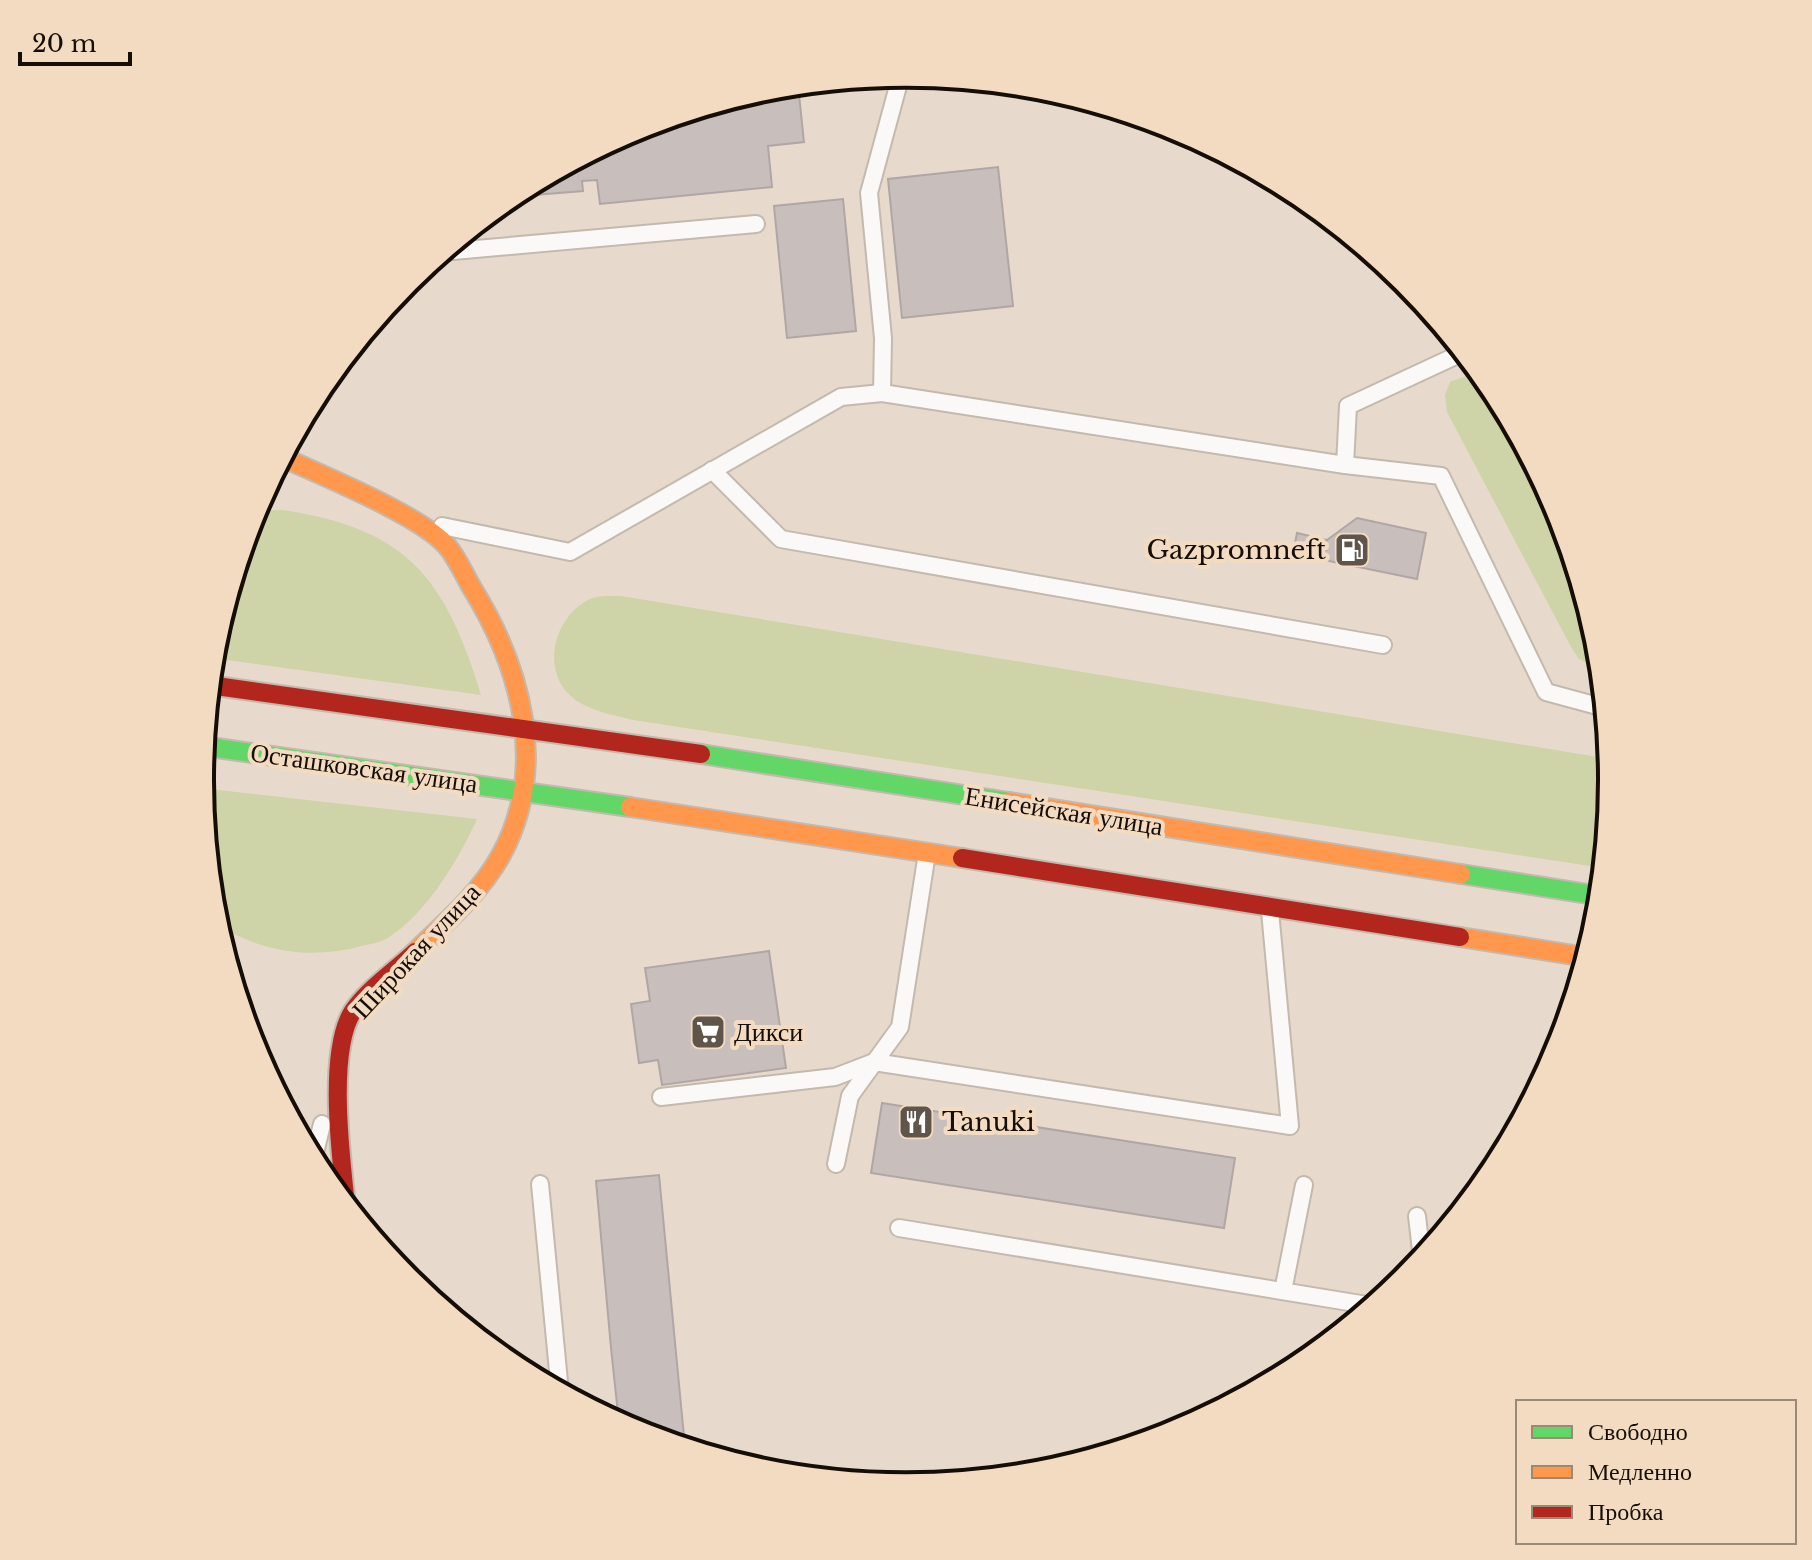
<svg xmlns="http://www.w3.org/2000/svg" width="1812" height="1560" font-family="'Libre Baskerville',serif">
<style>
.green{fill:#cfd3a8}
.building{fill:#c8bebc;stroke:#b1a6a5;stroke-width:2}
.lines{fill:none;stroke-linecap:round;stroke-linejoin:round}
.lane-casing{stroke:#c3b9ae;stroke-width:20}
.fast-casing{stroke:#c3b9ae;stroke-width:22}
.slow-casing{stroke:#c3b9ae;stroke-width:22}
.jam-casing{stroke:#c3b9ae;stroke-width:22}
.lane{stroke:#fbf9f7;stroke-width:16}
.fast{stroke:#63d668;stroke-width:18}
.slow{stroke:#ff974d;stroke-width:18}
.jam{stroke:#b3261e;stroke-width:18}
.labels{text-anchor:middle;stroke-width:8;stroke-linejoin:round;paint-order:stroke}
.poi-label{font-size:26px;fill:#160e06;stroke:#f2dbc1;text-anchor:start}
.street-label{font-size:26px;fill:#160e06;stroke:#f2dbc1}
.rim{fill:none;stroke:#160e06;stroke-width:4}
</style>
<rect width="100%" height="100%" fill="#e7dacc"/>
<g class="green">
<path d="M1479 371 1493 388C1540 476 1591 567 1601 669L1579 659 1571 647 1447 412 1445 395 1450 382Z"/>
<path d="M283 510C408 529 445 578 481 695L212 658 254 511Z"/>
<path d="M621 596 1610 759 1612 780 1603 868 633 720C610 714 581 710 565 690 542 660 558 614 590 599 598 595 612 596 621 596Z"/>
<path d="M201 788 477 819C459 859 425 916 386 939 379 943 369 944 362 946 311 960 261 952 216 924Z"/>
</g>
<g class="building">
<polygon points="798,85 804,142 768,146 772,187 600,204 597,180 582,181 583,191 509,197 636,128 769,87"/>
<polygon points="998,167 1013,306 902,318 888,179"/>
<polygon points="843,199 856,331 787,338 774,206"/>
<polygon points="1357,518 1426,533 1417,579 1324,560 1327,540"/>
<polygon points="1297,533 1327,540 1324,560 1293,553"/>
<polygon points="769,951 786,1068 662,1085 658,1060 639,1063 631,1004 650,1001 645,968"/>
<polygon points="882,1103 1235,1158 1224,1228 871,1173"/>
<polygon points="659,1175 685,1447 619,1423 611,1348 596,1181"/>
</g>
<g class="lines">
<defs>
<g id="lane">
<polyline points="442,252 756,224"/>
<polyline points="882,393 883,338 869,193 901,75"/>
<polyline points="1345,465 1348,406 1464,352"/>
<polyline points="712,470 781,539 1383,645"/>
<polyline points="442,526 570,552 841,397 882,393 1345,465 1441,476 1546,692 1605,708"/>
<polyline points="661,1097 835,1077 874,1062 1290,1126 1270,911"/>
<polyline points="313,1161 322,1124"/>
<polyline points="836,1164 850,1096 900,1027 927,853"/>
<polyline points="540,1184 560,1392"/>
<polyline points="1417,1216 1422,1259"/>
<polyline points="899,1228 1373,1306"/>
<polyline points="1283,1291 1304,1185"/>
</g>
<g id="fast">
<polyline points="203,746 630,807"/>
<polyline points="701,754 1009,802"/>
<polyline points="1461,874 1601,896"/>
</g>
<g id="slow">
<path d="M282 457C323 476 420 515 447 546 457 558 464 574 472 588 522 669 549 769 500 857 479 894 445 923 415 952"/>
<polyline points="1009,802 1461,874"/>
<polyline points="630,807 962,858"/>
<polyline points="1460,937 1586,957"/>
</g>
<g id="jam">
<polyline points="209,685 701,754"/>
<polyline points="962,858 1460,937"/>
<path d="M346 1205C341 1158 327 1051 353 1011 368 989 396 970 415 952"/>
</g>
</defs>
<use href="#lane" class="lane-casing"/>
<use href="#fast" class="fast-casing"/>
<use href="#slow" class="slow-casing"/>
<use href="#jam" class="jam-casing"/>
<use href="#lane" class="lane"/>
<use href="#fast" class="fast"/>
<use href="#slow" class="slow"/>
<use href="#jam" class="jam"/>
</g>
<defs>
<symbol id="fuel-square" viewBox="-11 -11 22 22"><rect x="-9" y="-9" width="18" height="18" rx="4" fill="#5f554b" stroke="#f2dbc1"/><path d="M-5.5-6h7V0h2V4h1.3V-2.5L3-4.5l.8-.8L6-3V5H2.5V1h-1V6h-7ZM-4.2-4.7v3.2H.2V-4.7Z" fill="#fff"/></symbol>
<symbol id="supermarket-square" viewBox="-11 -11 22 22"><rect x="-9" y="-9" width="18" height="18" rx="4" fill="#5f554b" stroke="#f2dbc1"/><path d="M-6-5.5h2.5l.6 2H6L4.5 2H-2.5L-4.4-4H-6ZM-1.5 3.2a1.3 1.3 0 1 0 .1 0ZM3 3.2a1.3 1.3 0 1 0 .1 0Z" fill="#fff"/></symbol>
<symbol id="restaurant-square" viewBox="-11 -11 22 22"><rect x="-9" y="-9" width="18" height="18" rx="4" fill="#5f554b" stroke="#f2dbc1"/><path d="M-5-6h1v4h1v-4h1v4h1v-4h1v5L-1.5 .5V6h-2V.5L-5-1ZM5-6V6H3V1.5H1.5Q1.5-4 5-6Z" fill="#fff"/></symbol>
</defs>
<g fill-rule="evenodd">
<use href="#fuel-square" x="1332" y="530" width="40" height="40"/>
<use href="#supermarket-square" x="688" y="1012" width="40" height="40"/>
<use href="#restaurant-square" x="896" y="1102" width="40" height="40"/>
</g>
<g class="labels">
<g class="poi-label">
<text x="1326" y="559" text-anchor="end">Gazpromneft</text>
<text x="734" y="1041">Дикси</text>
<text x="942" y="1131">Tanuki</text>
</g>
<g class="street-label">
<text transform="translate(364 768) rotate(8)" y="9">Осташковская улица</text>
<text transform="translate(1064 811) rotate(9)" y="9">Енисейская улица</text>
<text transform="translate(416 951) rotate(-47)" y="9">Широкая улица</text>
</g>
</g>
<path d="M0 0H1812V1560H0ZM214 780a692 692 0 1 1 1384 0a692 692 0 1 1-1384 0Z" fill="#f2dbc1" fill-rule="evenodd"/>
<path class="rim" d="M214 780a692 692 0 1 1 1384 0a692 692 0 1 1-1384 0Z"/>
<rect x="1516" y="1400" width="280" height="144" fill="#f2dbc1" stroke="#9a8976" stroke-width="2"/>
<rect x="1532" y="1426" width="40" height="12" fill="#63d668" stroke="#9a8976" stroke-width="2"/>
<text x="1588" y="1440" font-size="24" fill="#160e06">Свободно</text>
<rect x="1532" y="1466" width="40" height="12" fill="#ff974d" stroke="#9a8976" stroke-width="2"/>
<text x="1588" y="1480" font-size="24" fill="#160e06">Медленно</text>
<rect x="1532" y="1506" width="40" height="12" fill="#b3261e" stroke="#9a8976" stroke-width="2"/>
<text x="1588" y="1520" font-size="24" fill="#160e06">Пробка</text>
<path d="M20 52v12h110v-12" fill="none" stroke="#160e06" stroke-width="4"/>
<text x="32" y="52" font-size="24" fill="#160e06" stroke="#f2dbc1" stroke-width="6" paint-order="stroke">20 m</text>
</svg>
